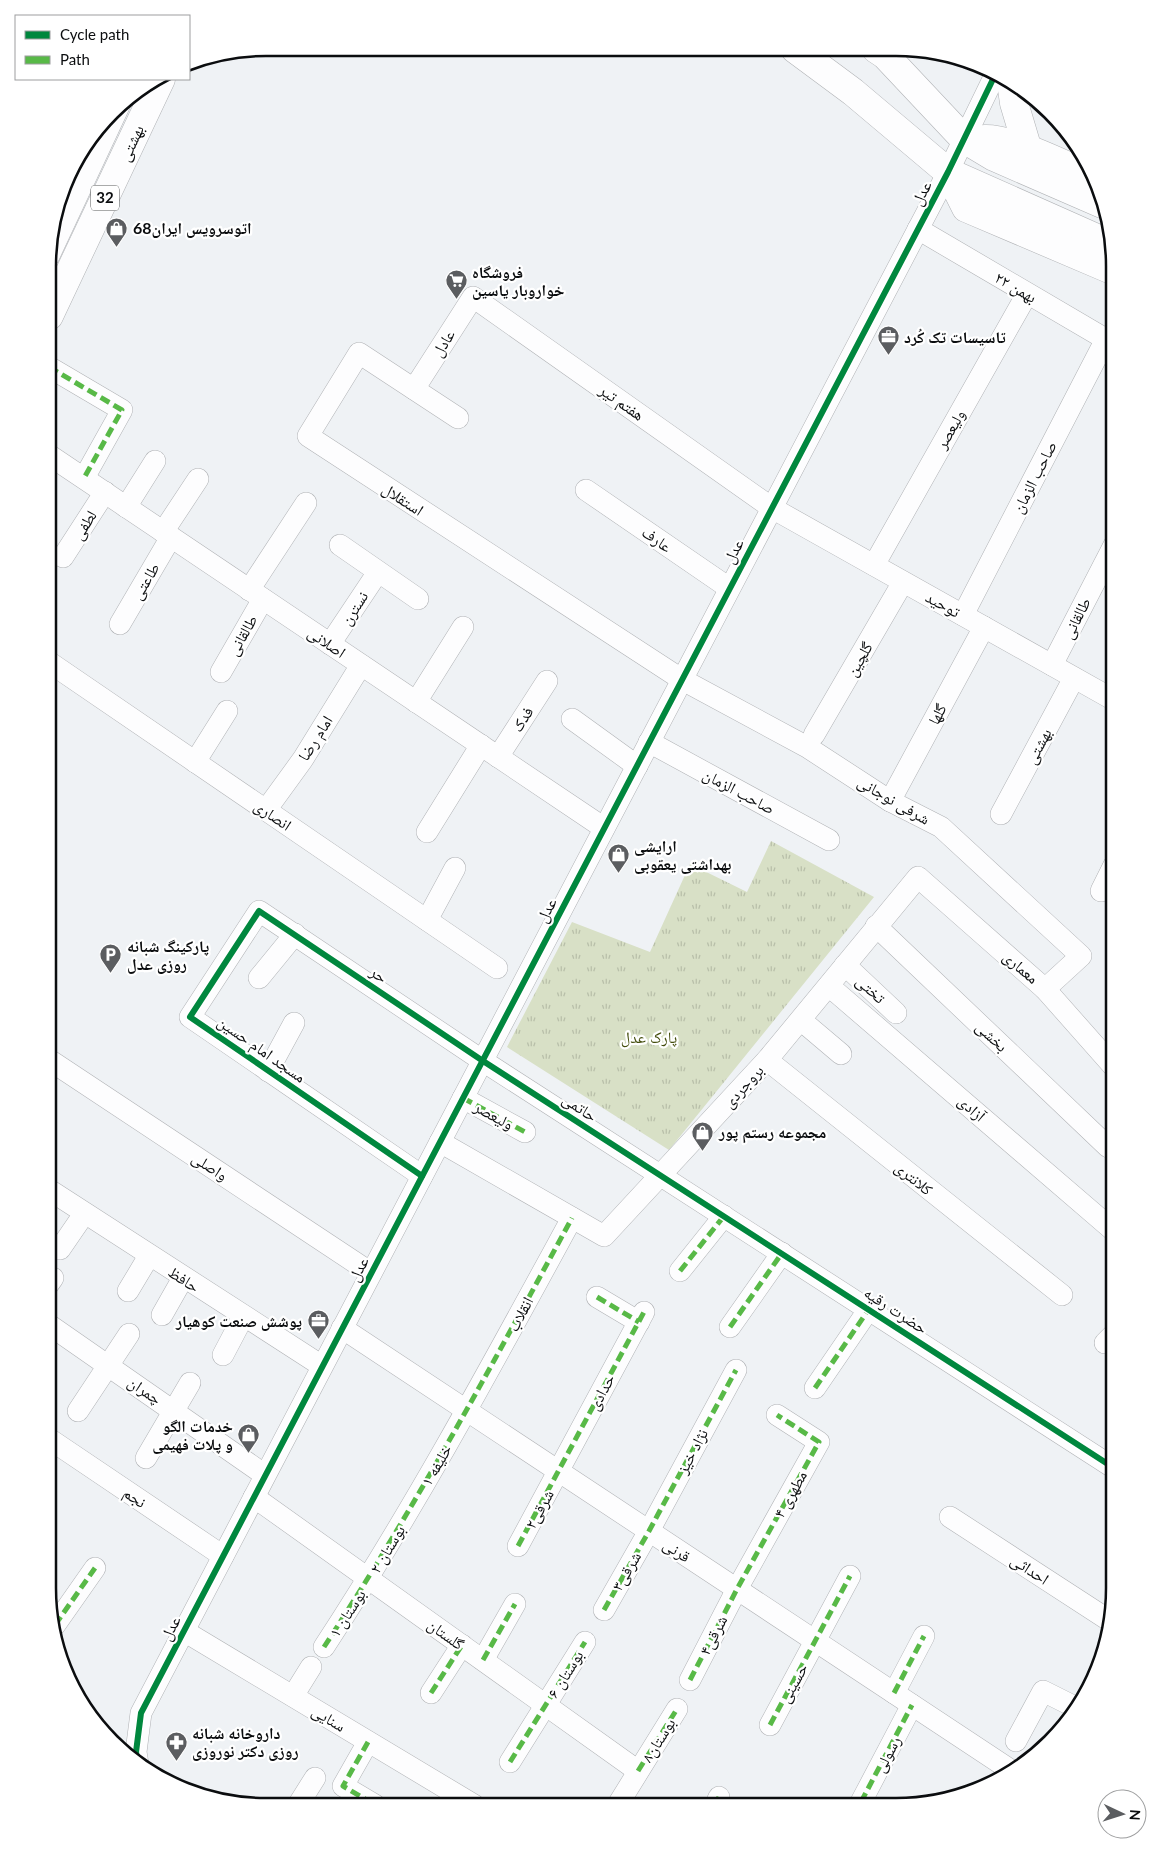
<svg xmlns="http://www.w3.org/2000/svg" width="1162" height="1854" font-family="Lato,'Noto Naskh Arabic',sans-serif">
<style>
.grass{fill:url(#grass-tufts)}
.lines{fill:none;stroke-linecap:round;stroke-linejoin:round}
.minor-casing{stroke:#b0b2b5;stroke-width:22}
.major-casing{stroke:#b0b2b5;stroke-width:29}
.path{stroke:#dbdcdd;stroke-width:3;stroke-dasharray:5 2.5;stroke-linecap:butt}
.minor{stroke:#fdfdfe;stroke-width:21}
.major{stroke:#fdfdfe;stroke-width:28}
.quiet{stroke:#58b947;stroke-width:5;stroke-dasharray:10 5;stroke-linecap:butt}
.cycleway-casing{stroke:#fff;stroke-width:9}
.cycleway{stroke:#00873e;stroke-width:6}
.labels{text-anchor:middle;stroke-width:4.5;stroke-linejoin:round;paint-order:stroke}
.shield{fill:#fff;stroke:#545657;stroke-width:1}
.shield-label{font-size:15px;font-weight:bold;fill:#0b0d0f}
.street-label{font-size:16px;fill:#0b0d0f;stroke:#fff}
.poi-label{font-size:16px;font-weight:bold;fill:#0b0d0f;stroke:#fff;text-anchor:start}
.park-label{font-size:16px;fill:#434d0c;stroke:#fff}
.rim{fill:none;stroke:#0b0d0f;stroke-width:2.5}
</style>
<defs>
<pattern id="grass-tufts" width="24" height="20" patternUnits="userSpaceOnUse" patternTransform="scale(1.25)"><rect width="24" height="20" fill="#d8e0c6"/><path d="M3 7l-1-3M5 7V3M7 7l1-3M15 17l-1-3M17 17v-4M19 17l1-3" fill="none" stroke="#b8bfa9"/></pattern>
</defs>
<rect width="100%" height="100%" fill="#eff2f5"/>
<polygon class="grass" points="771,841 874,897 669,1150 507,1047 572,922 650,952 690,864 747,892"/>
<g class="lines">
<defs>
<g id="minor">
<polyline points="918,229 1114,344"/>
<polyline points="49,256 120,104"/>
<polyline points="49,367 122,410 84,478"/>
<polyline points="414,389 473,297 772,508 1114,700"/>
<polyline points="458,418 359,353 308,436 681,679 807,747 890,801 941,827 1081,956 1045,989"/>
<polyline points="49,455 604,828"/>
<polyline points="586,490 729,588"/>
<polyline points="126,507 155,461"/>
<polyline points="163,532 198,479"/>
<polyline points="340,545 418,599"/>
<polyline points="63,557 105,492"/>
<polyline points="874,565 1027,294"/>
<polyline points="249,590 306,503"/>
<polyline points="963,615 1106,339"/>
<polyline points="120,624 171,537"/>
<polyline points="330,644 378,572"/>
<polyline points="49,662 497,968"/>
<polyline points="1052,665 1114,545"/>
<polyline points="221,672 263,599"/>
<polyline points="416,702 463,627"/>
<polyline points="572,719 637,766"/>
<polyline points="814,735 903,582"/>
<polyline points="649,742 829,840"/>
<polyline points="498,757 547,681"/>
<polyline points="195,762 227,711"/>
<polyline points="890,801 984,627"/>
<polyline points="266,810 303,759 361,665"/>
<polyline points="1001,814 1074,678"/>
<polyline points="427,832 481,745"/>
<polyline points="1101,891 1114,865"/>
<polyline points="427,920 455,868"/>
<polyline points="876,926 1108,1147"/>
<polyline points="845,965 896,1013"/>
<polyline points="259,978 295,934"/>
<polyline points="829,986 1114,1231"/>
<polyline points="802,1021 841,1054"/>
<polyline points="48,1059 371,1273"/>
<polyline points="767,1060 1062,1295"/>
<polyline points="268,1071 294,1023"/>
<polyline points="463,1098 525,1132"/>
<polyline points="440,1142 604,1236 767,1060 918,877 1045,989 1114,1067"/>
<polyline points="422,1176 190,1017 259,911 483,1061 1114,1468"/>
<polyline points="48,1189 322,1366"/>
<polyline points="60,1249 84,1214"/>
<polyline points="680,1271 724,1216"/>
<polyline points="48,1285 53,1278"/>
<polyline points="128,1291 149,1256"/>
<polyline points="597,1297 639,1322"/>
<polyline points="162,1315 183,1278"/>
<polyline points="48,1324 265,1475"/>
<polyline points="730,1327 782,1253"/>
<polyline points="342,1328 1012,1771"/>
<polyline points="1105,1343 1114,1334"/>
<polyline points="223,1355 243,1317"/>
<polyline points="815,1388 869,1309"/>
<polyline points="78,1411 129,1334"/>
<polyline points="48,1438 223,1556"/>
<polyline points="146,1458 190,1383"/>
<polyline points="254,1497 638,1771"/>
<polyline points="950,1517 1110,1621"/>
<polyline points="518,1546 644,1312"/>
<polyline points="604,1610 649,1531 736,1370"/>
<polyline points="55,1625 95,1568"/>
<polyline points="184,1631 474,1805"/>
<path d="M324 1647C415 1508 493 1363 572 1218"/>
<polyline points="483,1660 515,1604"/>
<polyline points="690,1680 737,1589 819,1442 777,1415"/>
<polyline points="431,1693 462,1645"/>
<polyline points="894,1693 924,1636"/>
<polyline points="293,1696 311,1667"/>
<polyline points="770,1725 850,1576"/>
<polyline points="1016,1741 1043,1691 1077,1708"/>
<polyline points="368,1742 343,1786 375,1805"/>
<polyline points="510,1762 585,1642"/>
<polyline points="138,1764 136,1752 141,1713 948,172 996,73"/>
<polyline points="861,1802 912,1705"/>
<polyline points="298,1805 315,1778"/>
<polyline points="617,1806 677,1709"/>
<polyline points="715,1806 719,1797"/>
</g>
<g id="major">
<polyline points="795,49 853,92 948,172 1110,244"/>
<polyline points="876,49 885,55 964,139 994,157 1102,204"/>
<polyline points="1011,82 1014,103 1028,150"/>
<path d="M985 139C1013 138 1068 167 1095 178"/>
<polyline points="948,172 966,208 1114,271"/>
<polyline points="49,316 161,79"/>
</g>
</defs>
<use href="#minor" class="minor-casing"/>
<use href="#major" class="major-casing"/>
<polyline class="path" points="984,1787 989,1776"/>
<use href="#minor" class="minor"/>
<use href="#major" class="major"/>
<g class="quiet">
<polyline points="49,367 122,410 84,478"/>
<polyline points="463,1098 525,1132"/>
<polyline points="680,1271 724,1216"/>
<polyline points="597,1297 639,1322"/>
<polyline points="730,1327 782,1253"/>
<polyline points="815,1388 869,1309"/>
<polyline points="518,1546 644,1312"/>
<polyline points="604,1610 649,1531 736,1370"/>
<polyline points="55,1625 95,1568"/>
<path d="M324 1647C415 1508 493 1363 572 1218"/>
<polyline points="483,1660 515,1604"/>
<polyline points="690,1680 737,1589 819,1442 777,1415"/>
<polyline points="431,1693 462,1645"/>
<polyline points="894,1693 924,1636"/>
<polyline points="770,1725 850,1576"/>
<polyline points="368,1742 343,1786 375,1805"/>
<polyline points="510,1762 585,1642"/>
<polyline points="638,1771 677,1709"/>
<polyline points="861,1802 912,1705"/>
<polyline points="715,1806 719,1797"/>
</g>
<defs>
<g id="cycleway">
<polyline points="422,1176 190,1017 259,911 483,1061 1114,1468"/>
<polyline points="138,1764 136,1752 141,1713 948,172 996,73"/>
</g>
</defs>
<use href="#cycleway" class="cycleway-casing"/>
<use href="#cycleway" class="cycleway"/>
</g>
<defs>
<symbol id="shop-pin" viewBox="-11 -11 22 30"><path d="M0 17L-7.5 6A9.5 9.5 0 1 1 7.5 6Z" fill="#5b5d60" stroke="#fff"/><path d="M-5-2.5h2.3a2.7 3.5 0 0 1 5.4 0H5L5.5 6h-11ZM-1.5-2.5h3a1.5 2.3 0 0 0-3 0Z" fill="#fff"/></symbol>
<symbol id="supermarket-pin" viewBox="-11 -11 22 30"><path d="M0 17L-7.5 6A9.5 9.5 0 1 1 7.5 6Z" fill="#5b5d60" stroke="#fff"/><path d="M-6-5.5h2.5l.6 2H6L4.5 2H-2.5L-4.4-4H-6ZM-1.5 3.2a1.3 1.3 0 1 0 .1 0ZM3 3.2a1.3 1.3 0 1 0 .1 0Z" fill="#fff"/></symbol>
<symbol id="office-pin" viewBox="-11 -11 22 30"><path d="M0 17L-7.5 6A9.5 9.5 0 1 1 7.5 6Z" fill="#5b5d60" stroke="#fff"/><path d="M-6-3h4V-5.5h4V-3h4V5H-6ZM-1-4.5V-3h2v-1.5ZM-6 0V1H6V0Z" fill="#fff"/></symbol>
<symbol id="parking-pin" viewBox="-11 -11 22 30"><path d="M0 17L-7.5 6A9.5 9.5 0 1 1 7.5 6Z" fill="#5b5d60" stroke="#fff"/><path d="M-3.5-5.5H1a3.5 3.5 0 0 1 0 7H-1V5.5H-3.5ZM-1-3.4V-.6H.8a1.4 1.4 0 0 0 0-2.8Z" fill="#fff"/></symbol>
<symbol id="pharmacy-pin" viewBox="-11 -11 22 30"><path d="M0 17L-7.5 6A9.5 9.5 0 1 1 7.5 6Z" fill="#5b5d60" stroke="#fff"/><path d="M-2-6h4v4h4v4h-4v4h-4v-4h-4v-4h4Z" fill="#fff"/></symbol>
</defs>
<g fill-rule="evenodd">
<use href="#shop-pin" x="104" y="216" width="25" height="34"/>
<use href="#supermarket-pin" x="444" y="268" width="25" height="34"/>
<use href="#office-pin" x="876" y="324" width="25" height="34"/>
<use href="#shop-pin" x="606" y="842" width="25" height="34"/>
<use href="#parking-pin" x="98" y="942" width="25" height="34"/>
<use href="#shop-pin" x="690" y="1120" width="25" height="34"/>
<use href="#office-pin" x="306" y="1308" width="25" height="34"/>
<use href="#shop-pin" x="236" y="1422" width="25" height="34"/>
<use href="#pharmacy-pin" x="164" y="1730" width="25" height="34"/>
</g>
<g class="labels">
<rect class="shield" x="91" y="185.5" width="28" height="25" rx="4"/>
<g class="shield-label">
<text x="105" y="203">32</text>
</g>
<g class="street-label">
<text transform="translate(131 143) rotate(-65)" y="6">بهشتى</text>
<text transform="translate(921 193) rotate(-62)" y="6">عدل</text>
<text transform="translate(1016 287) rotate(30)" y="6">۲۲ بهمن</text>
<text transform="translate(443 343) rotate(-58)" y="6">عادل</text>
<text transform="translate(622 402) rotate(35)" y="6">هفتم تیر</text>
<text transform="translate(950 429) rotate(-60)" y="6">ولیعصر</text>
<text transform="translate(1034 477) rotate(-63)" y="6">صاحب الزمان</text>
<text transform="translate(403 499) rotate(33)" y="6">استقلال</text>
<text transform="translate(84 525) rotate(-58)" y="6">لطفی</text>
<text transform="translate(657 539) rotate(35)" y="6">عارف</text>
<text transform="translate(733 551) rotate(-62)" y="6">عدل</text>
<text transform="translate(145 581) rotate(-59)" y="6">طاعتی</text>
<text transform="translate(943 604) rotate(29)" y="6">توحید</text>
<text transform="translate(354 608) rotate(-57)" y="6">نسترن</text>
<text transform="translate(1076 618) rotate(-63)" y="6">طالقانی</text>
<text transform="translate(242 635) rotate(-60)" y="6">طالقانی</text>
<text transform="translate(327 642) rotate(34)" y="6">اصلانی</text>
<text transform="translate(859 659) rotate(-60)" y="6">گلچین</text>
<text transform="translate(937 714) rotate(-62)" y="6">گلها</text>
<text transform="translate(522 719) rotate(-58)" y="6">فدک</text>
<text transform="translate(315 738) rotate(-58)" y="6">امام رضا</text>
<text transform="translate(1038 746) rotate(-62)" y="6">بهشتی</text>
<text transform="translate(739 791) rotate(28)" y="6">صاحب الزمان</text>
<text transform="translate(894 800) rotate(30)" y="6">شرفی نوجانی</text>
<text transform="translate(273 815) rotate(34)" y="6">انصاری</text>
<text transform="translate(546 910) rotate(-62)" y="6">عدل</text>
<text transform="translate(1021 967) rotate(41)" y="6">معماری</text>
<text transform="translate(379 974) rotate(34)" y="6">حر</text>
<text transform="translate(871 989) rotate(43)" y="6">تختی</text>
<text transform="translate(992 1036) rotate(43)" y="6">بخشی</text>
<text transform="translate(262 1049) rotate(35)" y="6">مسجد امام حسین</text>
<text transform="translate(743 1086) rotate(-48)" y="6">بروجردی</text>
<text transform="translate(580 1107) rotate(33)" y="6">حاتمی</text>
<text transform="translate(972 1108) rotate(41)" y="6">آزادی</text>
<text transform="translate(494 1115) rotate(29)" y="6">ولیعصر</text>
<text transform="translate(210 1166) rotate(33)" y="6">واصلی</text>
<text transform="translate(914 1178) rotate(39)" y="6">کلانتری</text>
<text transform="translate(358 1269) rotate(-62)" y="6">عدل</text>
<text transform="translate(184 1279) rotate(33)" y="6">حافظ</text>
<text transform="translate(896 1310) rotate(33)" y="6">حضرت رقیه</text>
<text transform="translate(520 1314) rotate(-62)" y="6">انقلاب</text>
<text transform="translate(145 1390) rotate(34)" y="6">چمران</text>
<text transform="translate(601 1392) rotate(-62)" y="6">حدادی</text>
<text transform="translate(692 1451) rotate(-62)" y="6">نژاد خیز</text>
<text transform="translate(436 1465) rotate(-60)" y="6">خلیفه ۱</text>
<text transform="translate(790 1494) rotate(-61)" y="6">مطهری ۴</text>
<text transform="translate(135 1497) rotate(34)" y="6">نجم</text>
<text transform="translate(539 1509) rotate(-61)" y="6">۲شرقی</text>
<text transform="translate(387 1549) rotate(-59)" y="6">بوستان ۲</text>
<text transform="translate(677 1550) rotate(33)" y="6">قرنی</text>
<text transform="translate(1030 1569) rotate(33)" y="6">احداثی</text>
<text transform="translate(626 1571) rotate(-60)" y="6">۳شرقی</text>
<text transform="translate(347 1613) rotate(-57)" y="6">بوستان ۱</text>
<text transform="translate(170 1628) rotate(-62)" y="6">عدل</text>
<text transform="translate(446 1634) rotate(36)" y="6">گلستان</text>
<text transform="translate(713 1635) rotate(-63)" y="6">۴شرقی</text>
<text transform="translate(565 1674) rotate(-58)" y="6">بوستان ۶</text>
<text transform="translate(793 1683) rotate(-61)" y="6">حسینی</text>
<text transform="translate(329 1718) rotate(31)" y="6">سنایی</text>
<text transform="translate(658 1740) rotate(-58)" y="6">بوستان۸</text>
<text transform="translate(887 1754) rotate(-62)" y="6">رسولی</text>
</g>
<g class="poi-label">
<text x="133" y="234">اتوسرویس ایران68</text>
<text x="472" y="278">فروشگاه<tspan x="472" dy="18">خواروبار یاسین</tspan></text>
<text x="904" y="343">تاسیسات تک کُرد</text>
<text x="634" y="852">ارایشی<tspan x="634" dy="18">بهداشتی یعقوبی</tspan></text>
<text x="127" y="952">پارکینگ شبانه<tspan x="127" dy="18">روزی عدل</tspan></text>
<text x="719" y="1138">مجموعه رستم پور</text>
<text x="302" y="1327" text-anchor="end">پوشش صنعت کوهیار</text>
<text x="233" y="1432" text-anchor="end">خدمات الگو<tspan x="233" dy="18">و پلات فهیمی</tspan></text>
<text x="192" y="1739">داروخانه شبانه<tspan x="192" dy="18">روزی دکتر نوروزی</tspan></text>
</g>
<g class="park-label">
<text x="649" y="1043">پارک عدل</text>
</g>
</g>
<path d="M0 0H1162V1854H0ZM266 56H896A210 210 0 0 1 1106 266V1588A210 210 0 0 1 896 1798H266A210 210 0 0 1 56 1588V266A210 210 0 0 1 266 56Z" fill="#fff" fill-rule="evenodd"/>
<path class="rim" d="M266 56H896A210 210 0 0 1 1106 266V1588A210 210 0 0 1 896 1798H266A210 210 0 0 1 56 1588V266A210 210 0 0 1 266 56Z"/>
<rect x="15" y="15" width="175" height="65" fill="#ffffff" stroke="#9d9e9f"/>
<rect x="25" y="31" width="25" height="8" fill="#00873e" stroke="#9d9e9f"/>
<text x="60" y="40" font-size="15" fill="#0b0d0f">Cycle path</text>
<rect x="25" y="56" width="25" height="8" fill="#58b947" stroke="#9d9e9f"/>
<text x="60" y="65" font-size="15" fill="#0b0d0f">Path</text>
<g transform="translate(1122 1814) rotate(94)"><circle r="24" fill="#ffffff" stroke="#9d9e9f"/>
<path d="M0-4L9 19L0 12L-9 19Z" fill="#5b5d60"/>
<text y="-8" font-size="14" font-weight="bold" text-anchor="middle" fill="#0b0d0f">N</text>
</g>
</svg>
